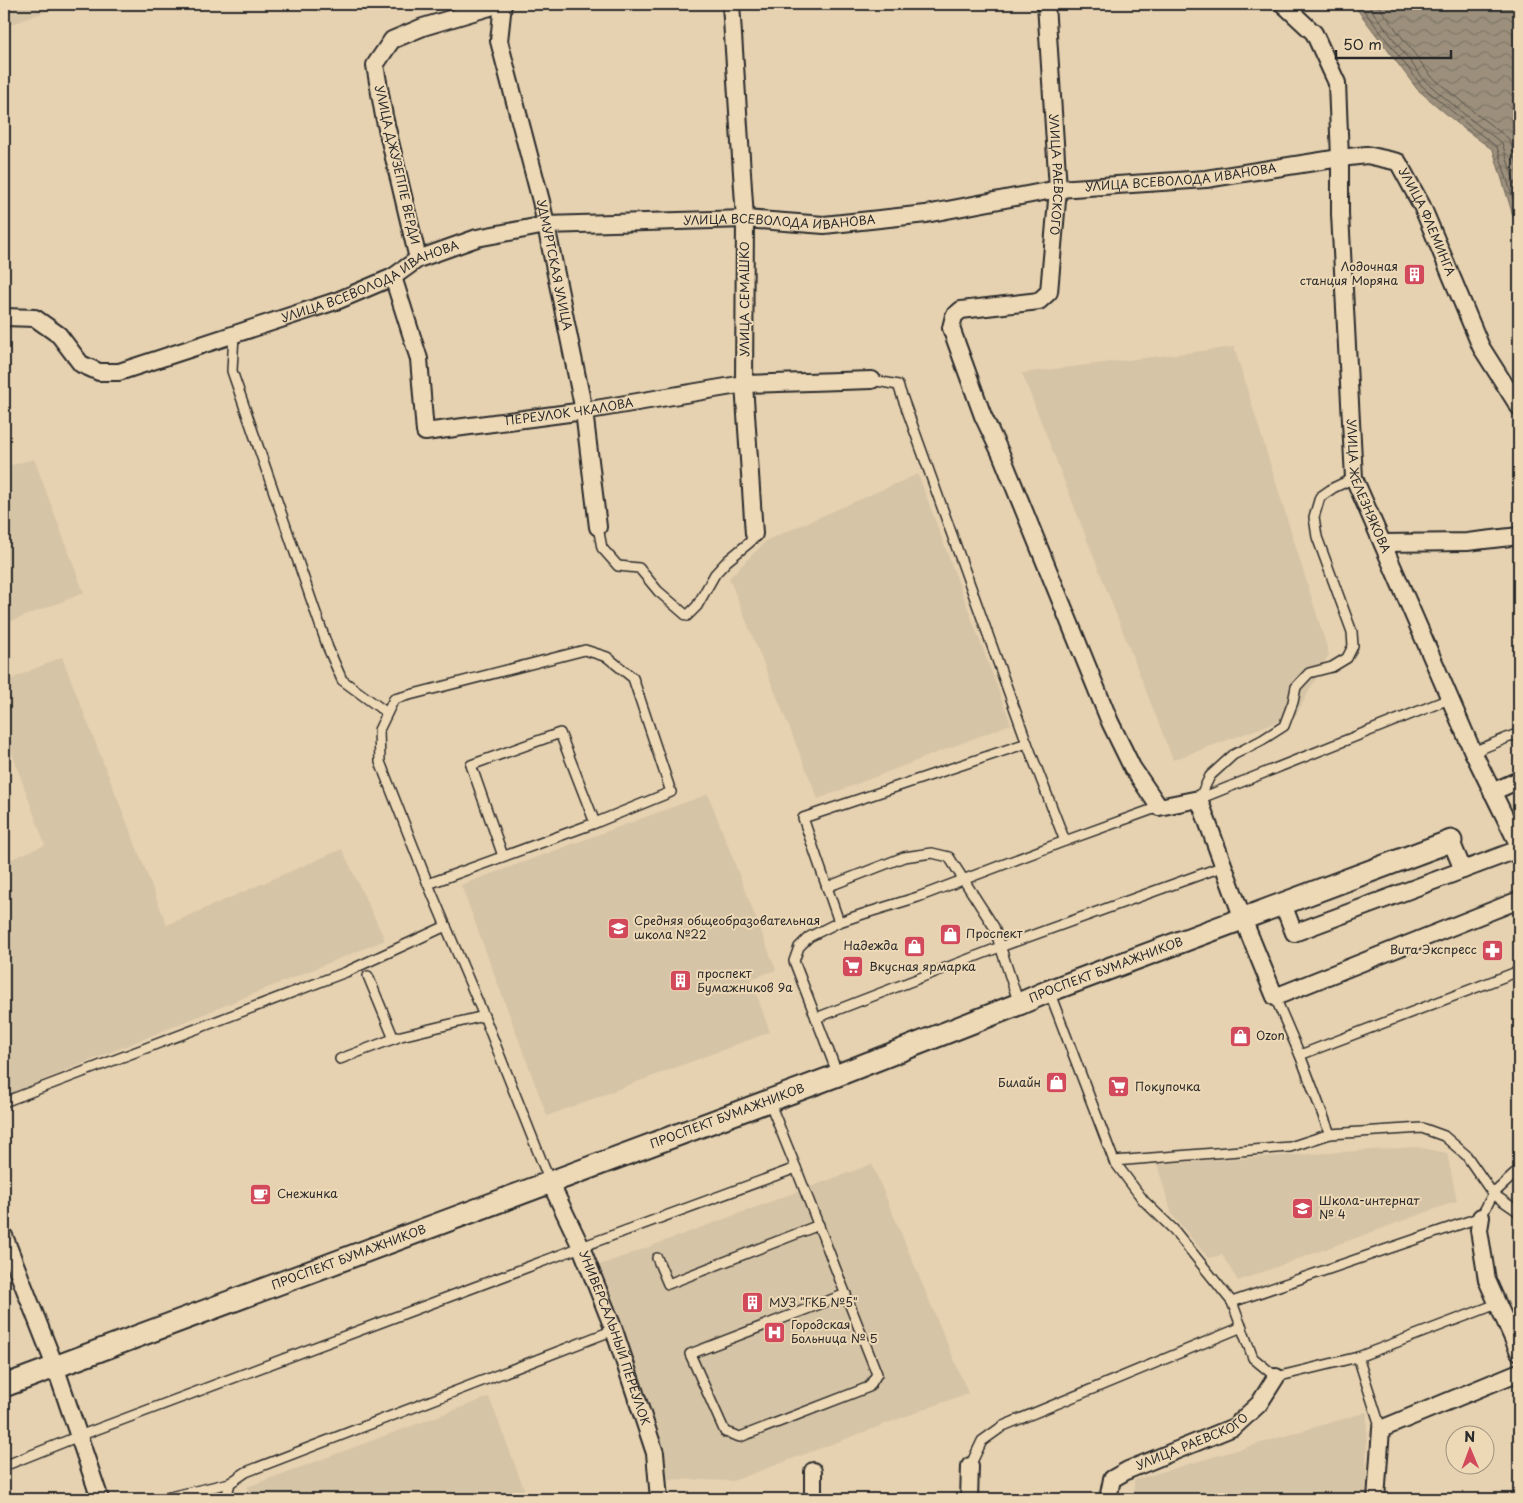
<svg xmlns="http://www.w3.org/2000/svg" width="1523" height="1503" font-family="'Playpen Sans',sans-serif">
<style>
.built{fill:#d6c4a6}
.water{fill:url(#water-waves);stroke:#6f685c}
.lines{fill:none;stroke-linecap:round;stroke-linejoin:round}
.shore{stroke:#58534b;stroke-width:1}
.service-casing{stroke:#2b2b2b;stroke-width:12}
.minor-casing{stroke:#2b2b2b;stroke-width:20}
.tertiary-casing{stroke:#2b2b2b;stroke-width:25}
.service{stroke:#eed9b7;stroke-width:9}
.minor{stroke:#eed9b7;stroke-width:16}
.tertiary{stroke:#eed9b7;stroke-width:21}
.labels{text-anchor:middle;stroke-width:4;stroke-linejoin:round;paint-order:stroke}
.street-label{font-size:12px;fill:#2b2b2b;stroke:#eed9b7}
.poi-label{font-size:12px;fill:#2b2b2b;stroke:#eed9b7;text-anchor:start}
</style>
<defs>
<pattern id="water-waves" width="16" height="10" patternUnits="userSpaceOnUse" patternTransform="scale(1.25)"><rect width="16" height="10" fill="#9c907c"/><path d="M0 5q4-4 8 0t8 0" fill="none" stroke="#7f7666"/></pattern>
</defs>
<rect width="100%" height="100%" fill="#e6d2b1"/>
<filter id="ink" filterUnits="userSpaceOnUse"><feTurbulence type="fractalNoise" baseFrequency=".02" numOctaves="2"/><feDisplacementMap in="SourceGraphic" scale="10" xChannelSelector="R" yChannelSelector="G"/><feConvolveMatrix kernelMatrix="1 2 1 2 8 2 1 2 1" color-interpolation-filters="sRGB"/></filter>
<g filter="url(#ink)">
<g class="built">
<polygon points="4,4 67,4 4,27"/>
<polygon points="1234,347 1329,654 1296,715 1173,760 1022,373"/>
<polygon points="34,459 84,593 4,624 4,467"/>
<polygon points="918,474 1011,724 818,799 729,578 767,540"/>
<polygon points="62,657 167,925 342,849 385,940 4,1096 4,862 45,845 4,731 4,682"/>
<polygon points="708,794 776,970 751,979 770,1032 547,1116 461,885"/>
<polygon points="1417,1147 1447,1153 1457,1201 1238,1281 1222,1255 1208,1258 1172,1215 1157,1164"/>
<polygon points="872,1164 968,1393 733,1481 667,1479 584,1271"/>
<polygon points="489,1397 528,1499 252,1499 247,1487"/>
<polygon points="1367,1412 1366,1499 1134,1499 1134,1480"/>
</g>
<polygon class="water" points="1353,4 1519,4 1519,235 1493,150 1463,128 1417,89"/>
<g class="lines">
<g class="shore">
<polyline points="1359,4 1421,85 1467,124 1497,147 1519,218"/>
<polyline points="1367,4 1425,81 1470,119 1502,143 1519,197"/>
<polyline points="1377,4 1431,76 1475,113 1508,138 1511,144 1519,171"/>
</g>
<defs>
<g id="service">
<polyline points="234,334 232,371 328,648 342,680 387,713"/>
<polyline points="1354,478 1333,488 1320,497 1314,517 1317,537 1352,632 1353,646 1347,658 1332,667 1309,673 1296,687 1293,702 1284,726 1262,740 1233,755 1210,776 1199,799 1449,699"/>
<polyline points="598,527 602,548 618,566 639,568 658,591 687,616 697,606 715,574 727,561 750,542 754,534"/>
<polyline points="1027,743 1065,841"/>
<polyline points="1473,752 1519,733"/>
<polyline points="503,856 471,765 560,733 595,823"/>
<polyline points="428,884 380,762 379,730 394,699 585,650 607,657 633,678 671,792 595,823 428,884 484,1016 550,1182"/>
<polyline points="827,887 904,857 932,853 949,857 994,927 1019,1004"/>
<polyline points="839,922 863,914 918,897 1065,841 1159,807"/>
<polyline points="368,976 394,1039"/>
<polyline points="1049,991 1114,1161 1290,1147 1330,1134"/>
<polyline points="816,1018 1000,947 1224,866"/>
<polyline points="1300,1055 1519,971"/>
<polyline points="340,1059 401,1036 484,1016"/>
<polyline points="838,1075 794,961 799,947 809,937 839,922 803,818 1027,743 898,385 872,380"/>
<polyline points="4,1102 346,972 446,926"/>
<polyline points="1114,1161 1144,1201 1174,1230 1232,1302 1253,1358 1276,1377 1358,1357 1497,1304"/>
<polyline points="796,1168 877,1374 869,1387 740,1437 725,1432 690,1354 846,1294"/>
<polyline points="1519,1170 1493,1194 1519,1212"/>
<polyline points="657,1258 668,1284 819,1225"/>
<polyline points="1232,1302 1481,1217 1493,1194 1466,1155 1444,1136 1422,1128 1330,1134 1300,1055 1275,997"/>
<polyline points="1358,1357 1381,1429"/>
<polyline points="4,1466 79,1436 581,1247 796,1168 769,1101"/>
<polyline points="970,1466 982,1441 1003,1426 1242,1327"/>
<polyline points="161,1499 230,1483"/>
<polyline points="226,1499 230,1483 246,1472 614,1330"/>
</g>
<g id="minor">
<path id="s1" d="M503 4 499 41 541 201 584 411 598 527"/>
<polyline points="731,4 745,219 744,384 754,534"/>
<path id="s2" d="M1046 4 1058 189 1049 292 1039 301 961 310 954 316 951 328 983 416 1001 454 1110 722 1132 767 1159 807 1199 799 1243 919 1275 997 1519 900"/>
<path id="s3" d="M1283 4 1314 33 1337 83 1340 158 1367 155 1398 162 1422 206 1481 347 1519 407"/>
<polyline points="418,259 384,116 375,65 392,40 423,27 500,4"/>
<path id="s4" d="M393 277 419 359 425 432 584 411 744 384 872 380"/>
<path id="s5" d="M4 317 35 318 59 335 81 364 99 372H119L339 300 393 277 418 259 477 238 546 225 745 219 824 225 926 214 1058 189 1206 179 1340 158V214L1354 478 1473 752 1519 846"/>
<polyline points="1383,543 1467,542 1519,536"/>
<polyline points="1492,792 1519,780"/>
<polyline points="1451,841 1463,870 1519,849"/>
<polyline points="1283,904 1294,933 1463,870"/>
<path id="s6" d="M550 1182 581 1247 614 1330 655 1453 659 1499"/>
<polyline points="1481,1217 1479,1230 1487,1280 1519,1352"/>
<polyline points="4,1236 55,1366 100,1499"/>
<polyline points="813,1499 813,1471"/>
<polyline points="969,1499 970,1466"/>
<path id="s7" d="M1108 1499 1112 1479 1128 1470 1234 1427 1259 1404 1276 1377"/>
<polyline points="1376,1499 1381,1429 1519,1372"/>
</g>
<g id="tertiary">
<path id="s8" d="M4 1386 838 1075 1019 1004 1049 991 1451 841"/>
</g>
</defs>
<use href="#service" class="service-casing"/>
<use href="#minor" class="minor-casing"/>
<use href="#tertiary" class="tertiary-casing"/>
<use href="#service" class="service"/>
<use href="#minor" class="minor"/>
<use href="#tertiary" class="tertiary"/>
</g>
</g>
<defs>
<symbol id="building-square" viewBox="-11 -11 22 22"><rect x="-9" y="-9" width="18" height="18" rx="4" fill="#d1495b" stroke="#eed9b7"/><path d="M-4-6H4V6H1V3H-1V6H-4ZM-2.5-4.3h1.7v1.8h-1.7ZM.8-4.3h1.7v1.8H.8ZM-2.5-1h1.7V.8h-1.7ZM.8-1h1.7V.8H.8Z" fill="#fff"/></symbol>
<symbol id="school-square" viewBox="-11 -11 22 22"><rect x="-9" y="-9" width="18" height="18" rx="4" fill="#d1495b" stroke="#eed9b7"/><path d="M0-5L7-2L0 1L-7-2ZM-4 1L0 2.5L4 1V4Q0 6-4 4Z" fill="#fff"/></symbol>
<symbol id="shop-square" viewBox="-11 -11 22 22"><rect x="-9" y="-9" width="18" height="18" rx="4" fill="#d1495b" stroke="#eed9b7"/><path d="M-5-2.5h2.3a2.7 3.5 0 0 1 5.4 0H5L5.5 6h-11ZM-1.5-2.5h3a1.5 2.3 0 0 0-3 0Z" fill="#fff"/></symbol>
<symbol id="pharmacy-square" viewBox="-11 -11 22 22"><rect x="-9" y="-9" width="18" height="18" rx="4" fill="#d1495b" stroke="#eed9b7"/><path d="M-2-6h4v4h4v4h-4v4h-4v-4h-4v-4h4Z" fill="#fff"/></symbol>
<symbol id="supermarket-square" viewBox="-11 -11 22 22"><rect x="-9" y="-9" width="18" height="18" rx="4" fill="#d1495b" stroke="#eed9b7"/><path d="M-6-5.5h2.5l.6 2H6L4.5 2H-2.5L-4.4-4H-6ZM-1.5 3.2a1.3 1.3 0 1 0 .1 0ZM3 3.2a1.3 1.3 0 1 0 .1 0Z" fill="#fff"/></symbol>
<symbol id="cafe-square" viewBox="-11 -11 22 22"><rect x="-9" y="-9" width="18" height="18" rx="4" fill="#d1495b" stroke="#eed9b7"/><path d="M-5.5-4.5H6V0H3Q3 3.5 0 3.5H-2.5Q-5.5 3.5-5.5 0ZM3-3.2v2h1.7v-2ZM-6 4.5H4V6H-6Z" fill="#fff"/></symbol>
<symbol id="hospital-square" viewBox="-11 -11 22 22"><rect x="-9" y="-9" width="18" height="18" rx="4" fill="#d1495b" stroke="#eed9b7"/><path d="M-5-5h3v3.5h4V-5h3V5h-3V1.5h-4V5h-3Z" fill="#fff"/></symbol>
</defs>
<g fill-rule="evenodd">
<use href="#building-square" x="1402" y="262" width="25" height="25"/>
<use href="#school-square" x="606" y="916" width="25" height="25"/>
<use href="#shop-square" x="938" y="922" width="25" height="25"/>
<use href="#shop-square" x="902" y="934" width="25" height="25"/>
<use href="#pharmacy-square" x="1480" y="938" width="25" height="25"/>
<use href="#supermarket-square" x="840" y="954" width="25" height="25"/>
<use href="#building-square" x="668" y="968" width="25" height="25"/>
<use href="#shop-square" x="1228" y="1024" width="25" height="25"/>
<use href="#shop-square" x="1044" y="1070" width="25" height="25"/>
<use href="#supermarket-square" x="1106" y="1074" width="25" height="25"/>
<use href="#cafe-square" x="248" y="1182" width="25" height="25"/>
<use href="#school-square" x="1290" y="1196" width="25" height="25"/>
<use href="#building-square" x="740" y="1290" width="25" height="25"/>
<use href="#hospital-square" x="762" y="1320" width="25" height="25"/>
</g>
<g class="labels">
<g class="street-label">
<text transform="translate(397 165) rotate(77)" y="4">УЛИЦА ДЖУЗЕППЕ ВЕРДИ</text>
<text dy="4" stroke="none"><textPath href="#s2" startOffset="171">УЛИЦА РАЕВСКОГО</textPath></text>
<text dy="4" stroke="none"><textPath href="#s5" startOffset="1229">УЛИЦА ВСЕВОЛОДА ИВАНОВА</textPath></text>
<text dy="4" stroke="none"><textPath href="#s5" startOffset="824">УЛИЦА ВСЕВОЛОДА ИВАНОВА</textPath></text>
<text dy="4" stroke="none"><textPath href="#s3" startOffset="298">УЛИЦА ФЛЕМИНГА</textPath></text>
<text dy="4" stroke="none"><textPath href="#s1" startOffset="268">УДМУРТСКАЯ УЛИЦА</textPath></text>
<text dy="4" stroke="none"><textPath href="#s5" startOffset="404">УЛИЦА ВСЕВОЛОДА ИВАНОВА</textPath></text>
<text transform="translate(745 299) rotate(-90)" y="4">УЛИЦА СЕМАШКО</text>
<text dy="4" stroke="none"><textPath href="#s4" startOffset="305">ПЕРЕУЛОК ЧКАЛОВА</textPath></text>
<text dy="4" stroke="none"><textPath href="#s5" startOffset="1721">УЛИЦА ЖЕЛЕЗНЯКОВА</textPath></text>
<text dy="4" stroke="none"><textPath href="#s8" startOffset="1178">ПРОСПЕКТ БУМАЖНИКОВ</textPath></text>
<text dy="4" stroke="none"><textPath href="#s8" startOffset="772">ПРОСПЕКТ БУМАЖНИКОВ</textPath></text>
<text dy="4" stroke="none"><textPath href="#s8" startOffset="368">ПРОСПЕКТ БУМАЖНИКОВ</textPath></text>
<text dy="4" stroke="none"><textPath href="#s6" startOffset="169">УНИВЕРСАЛЬНЫЙ ПЕРЕУЛОК</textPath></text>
<text dy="4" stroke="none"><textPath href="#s7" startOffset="109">УЛИЦА РАЕВСКОГО</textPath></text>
</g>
<g class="poi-label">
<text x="1398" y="271" text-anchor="end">Лодочная<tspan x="1398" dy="14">станция Моряна</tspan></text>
<text x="634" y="925">Средняя общеобразовательная<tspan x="634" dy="14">школа №22</tspan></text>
<text x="966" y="938">Проспект</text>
<text x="898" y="950" text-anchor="end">Надежда</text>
<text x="1477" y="954" text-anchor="end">Вита Экспресс</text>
<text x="869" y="971">Вкусная ярмарка</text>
<text x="697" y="978">проспект<tspan x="697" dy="14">Бумажников 9а</tspan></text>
<text x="1256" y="1040">Ozon</text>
<text x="1041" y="1087" text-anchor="end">Билайн</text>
<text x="1135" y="1091">Покупочка</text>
<text x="277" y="1198">Снежинка</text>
<text x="1319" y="1205">Школа-интернат<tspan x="1319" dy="14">№ 4</tspan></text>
<text x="769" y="1307">МУЗ "ГКБ №5"</text>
<text x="791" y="1329">Городская<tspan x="791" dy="14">Больница № 5</tspan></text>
</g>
</g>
<rect width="1523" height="1503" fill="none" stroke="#eed9b7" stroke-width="20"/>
<rect x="10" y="10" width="1503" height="1483" fill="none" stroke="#2b2b2b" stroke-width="2" filter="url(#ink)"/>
<g transform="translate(1470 1450) rotate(359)"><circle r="24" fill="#eed9b7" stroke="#a0937f"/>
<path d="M0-4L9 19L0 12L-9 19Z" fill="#d1495b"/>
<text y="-8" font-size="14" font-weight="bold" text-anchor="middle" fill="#2b2b2b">N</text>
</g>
<path d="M1336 50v8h115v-8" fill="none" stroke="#2b2b2b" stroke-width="2.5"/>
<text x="1343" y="50" font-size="15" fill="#2b2b2b" stroke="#eed9b7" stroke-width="4" paint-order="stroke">50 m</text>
</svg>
